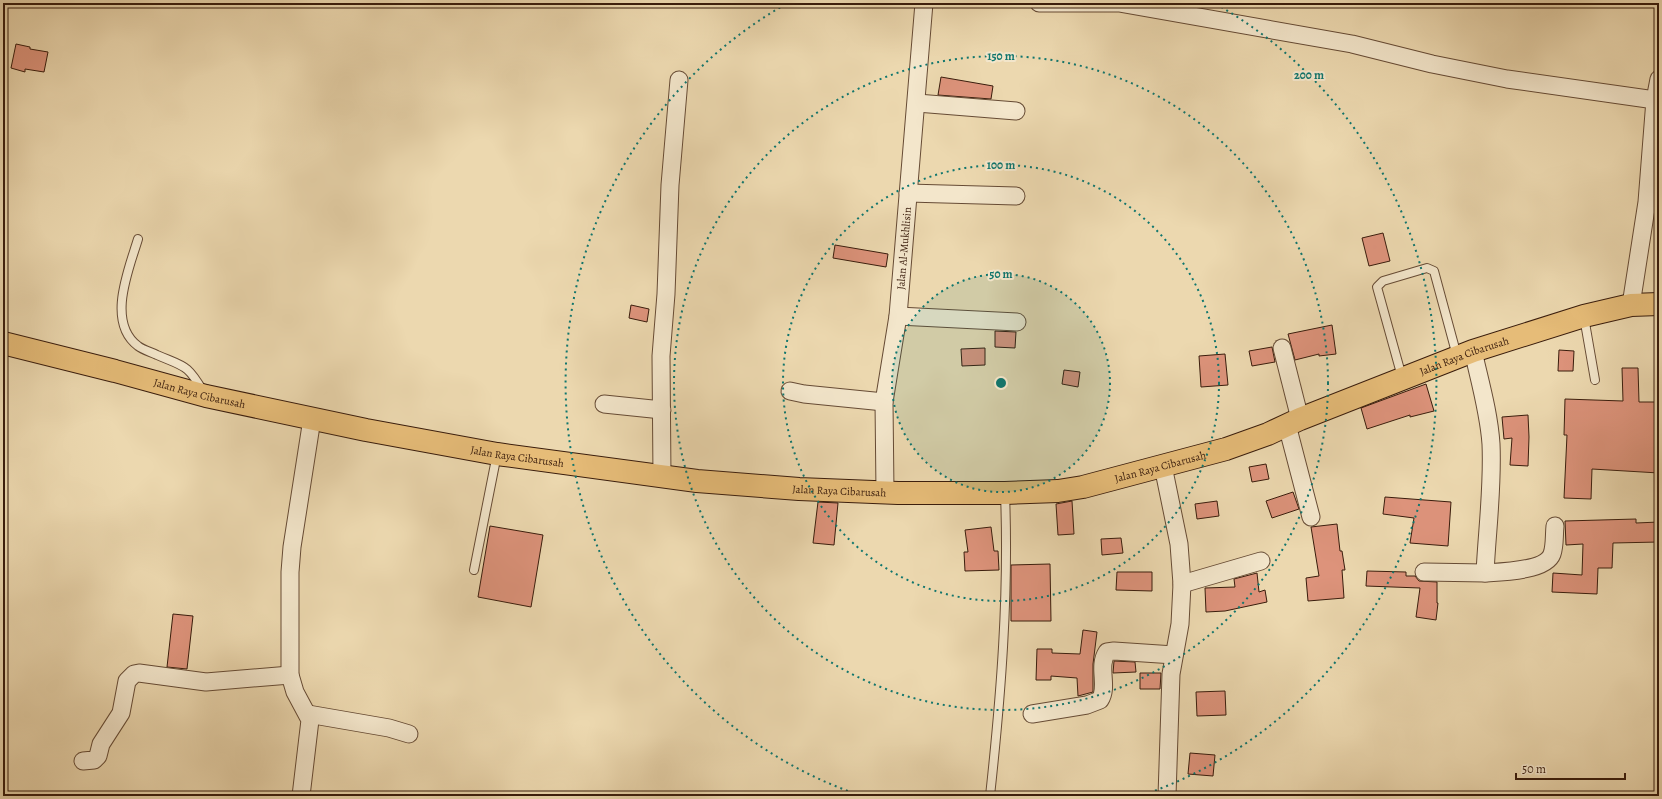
<svg xmlns="http://www.w3.org/2000/svg" width="1662" height="799" font-family="Alegreya,serif">
<style>
.building{fill:#dd937b;stroke:#391c0c}
.lines{fill:none;stroke-linecap:round;stroke-linejoin:round}
.lane-casing{stroke:#664b35;stroke-width:10}
.street-casing{stroke:#664b35;stroke-width:19}
.primary-casing{stroke:#391c0c;stroke-width:24}
.lane{stroke:#f3e6cb;stroke-width:8}
.street{stroke:#f3e6cb;stroke-width:17}
.primary{stroke:#e6bc78;stroke-width:22}
.ring{fill:none;stroke:#0f766e;stroke-width:2;stroke-dasharray:2 4}
.labels{text-anchor:middle;stroke-width:4;stroke-linejoin:round;paint-order:stroke}
.street-label{font-size:11px;fill:#391c0c;stroke:#f3e6cb}
.centre{fill:#0f766e;stroke:#f3e6cb;stroke-width:2}
.ring-label{font-size:12px;text-anchor:middle;font-weight:bold;fill:#0f766e;stroke:#f3e6cb;stroke-width:4;stroke-linejoin:round;paint-order:stroke}
</style>
<rect width="100%" height="100%" fill="#ecd8af"/>
<filter id="stains"><feTurbulence type="fractalNoise" baseFrequency=".005" numOctaves="4"/><feColorMatrix values="0 0 0 0 .2 0 0 0 0 .09 0 0 0 0 .02 0 0 0 .5 -.17"/></filter>
<radialGradient id="worn" r=".72"><stop offset=".6" stop-color="#630" stop-opacity="0"/><stop offset="1" stop-color="#630" stop-opacity=".3"/></radialGradient>
<g class="building">
<polygon points="16,44 30,47 30,49 48,52 44,72 25,69 25,72 11,68"/>
<polygon points="941,77 993,86 991,99 938,95"/>
<polygon points="1383,233 1390,261 1369,266 1362,238"/>
<polygon points="835,245 888,254 886,267 833,258"/>
<polygon points="631,305 649,309 647,322 629,318"/>
<polygon points="1332,325 1336,354 1319,356 1319,354 1295,360 1288,334"/>
<polygon points="995,331 1016,332 1015,348 995,347"/>
<polygon points="1272,347 1275,362 1252,366 1249,351"/>
<polygon points="985,348 985,365 962,366 961,349"/>
<polygon points="1559,350 1574,351 1573,371 1558,371"/>
<polygon points="1225,354 1228,385 1201,387 1199,356"/>
<polygon points="1622,368 1638,368 1639,402 1659,402 1659,473 1592,469 1591,499 1564,498 1567,435 1564,435 1565,399 1623,401"/>
<polygon points="1064,370 1080,372 1078,387 1062,384"/>
<polygon points="1426,384 1434,411 1410,417 1410,415 1367,429 1361,408"/>
<polygon points="1528,415 1529,437 1528,466 1510,465 1512,438 1504,439 1502,417"/>
<polygon points="1266,464 1269,479 1252,482 1249,467"/>
<polygon points="1293,492 1299,509 1272,518 1266,501"/>
<polygon points="1385,497 1451,502 1448,546 1410,543 1414,518 1383,514"/>
<polygon points="1072,501 1074,534 1058,535 1056,504"/>
<polygon points="1217,501 1219,516 1197,519 1195,504"/>
<polygon points="818,502 838,503 834,545 813,543"/>
<polygon points="1636,519 1636,523 1659,522 1659,542 1613,543 1612,568 1598,568 1597,594 1552,592 1553,573 1582,575 1583,544 1566,545 1565,521"/>
<polygon points="1337,524 1340,551 1342,551 1345,570 1342,570 1344,598 1308,601 1306,578 1319,576 1311,527"/>
<polygon points="490,526 543,535 531,607 478,597"/>
<polygon points="991,527 994,551 998,551 999,570 965,571 964,552 968,552 965,530"/>
<polygon points="1121,538 1123,553 1102,555 1101,539"/>
<polygon points="1050,564 1051,621 1011,621 1011,565"/>
<polygon points="1367,571 1406,572 1406,576 1415,576 1419,581 1437,582 1437,603 1438,603 1436,620 1416,617 1420,588 1366,586"/>
<polygon points="1117,572 1152,572 1152,591 1116,590"/>
<polygon points="1257,573 1259,592 1265,590 1267,602 1225,611 1206,612 1205,588 1235,587 1234,579"/>
<polygon points="173,614 193,616 187,669 167,667"/>
<polygon points="1083,630 1097,632 1093,664 1093,692 1078,696 1077,678 1051,676 1051,680 1036,680 1037,649 1052,649 1052,653 1080,654"/>
<polygon points="1114,661 1135,662 1136,672 1113,673"/>
<polygon points="1140,673 1161,673 1160,689 1140,689"/>
<polygon points="1225,691 1226,715 1197,716 1196,692"/>
<polygon points="1190,753 1215,755 1213,776 1188,774"/>
</g>
<g class="lines">
<defs>
<g id="lane">
<path d="M138 239C129 269 106 322 138 346 143 350 151 352 157 355 185 367 187 364 203 391"/>
<polyline points="1584,317 1595,380"/>
<polyline points="1402,377 1377,287 1383,281 1427,268 1434,271 1457,356"/>
<polyline points="474,570 497,454"/>
<path d="M990 796C1001 695 1009 595 1005 494"/>
</g>
<g id="street">
<polyline points="1039,3 1119,3 1352,44 1432,64 1507,79 1655,100"/>
<polyline points="917,103 1016,111"/>
<polyline points="908,193 1016,196"/>
<polyline points="1631,305 1647,202 1655,100 1659,79"/>
<polyline points="898,316 1017,322"/>
<polyline points="1282,348 1300,419"/>
<polyline points="790,391 804,394 884,402"/>
<polyline points="604,404 662,410"/>
<polyline points="1287,425 1311,517"/>
<polyline points="1163,466 1179,544 1182,584 1180,624 1171,674 1167,796"/>
<polyline points="662,477 661,356 666,294 670,185 679,80"/>
<path id="s1" d="M885 492 884 402 898 316 924 3"/>
<path d="M1424 572 1485 573C1487 531 1493 487 1491 444 1489 413 1480 382 1473 351"/>
<path d="M1485 573C1500 572 1546 571 1552 554 1555 546 1554 535 1555 526"/>
<polyline points="1182,584 1261,561"/>
<polyline points="308,714 389,728 409,734"/>
<path d="M1032 714 1087 705 1100 700C1109 686 1097 667 1107 652L1114 651 1174 655"/>
<polyline points="83,761 94,760 98,756 101,744 121,713 127,681 134,674 139,673 206,682 290,675"/>
<polyline points="301,796 310,720 295,692 290,675 290,572 292,547 312,419"/>
</g>
<g id="primary">
<path id="s2" d="M3 343 115 371 206 396 366 430 497 454 697 481 799 489 898 493H1005L1058 491 1083 487 1226 449 1268 434 1300 419 1473 351 1584 316 1631 305 1659 304"/>
</g>
</defs>
<use href="#lane" class="lane-casing"/>
<use href="#street" class="street-casing"/>
<use href="#primary" class="primary-casing"/>
<use href="#lane" class="lane"/>
<use href="#street" class="street"/>
<use href="#primary" class="primary"/>
</g>
<circle cx="1001" cy="383" r="109" fill="#0f766e" fill-opacity=".12"/>
<g class="ring">
<circle cx="1001" cy="383" r="109"/>
<circle cx="1001" cy="383" r="218"/>
<circle cx="1001" cy="383" r="327"/>
<path d="M859 795A436 436 0 0 1 786 4M1216 4A436 436 0 0 1 1143 795"/>
</g>
<g class="labels">
<g class="street-label">
<text dy="4" stroke="none"><textPath href="#s1" startOffset="245">Jalan Al-Mukhlisin</textPath></text>
<text dy="4" stroke="none"><textPath href="#s2" startOffset="1499">Jalan Raya Cibarusah</textPath></text>
<text dy="4" stroke="none"><textPath href="#s2" startOffset="203">Jalan Raya Cibarusah</textPath></text>
<text dy="4" stroke="none"><textPath href="#s2" startOffset="527">Jalan Raya Cibarusah</textPath></text>
<text dy="4" stroke="none"><textPath href="#s2" startOffset="1175">Jalan Raya Cibarusah</textPath></text>
<text dy="4" stroke="none"><textPath href="#s2" startOffset="851">Jalan Raya Cibarusah</textPath></text>
</g>
</g>
<circle cx="1001" cy="383" r="6" class="centre"/>
<g class="ring-label">
<text x="1001" y="60">150 m</text>
<text x="1309" y="79">200 m</text>
<text x="1001" y="169">100 m</text>
<text x="1001" y="278">50 m</text>
</g>
<rect width="1662" height="799" fill="none" stroke="#ecd8af" stroke-width="16"/>
<rect x="4" y="4" width="1654" height="791" fill="none" stroke="#391c0c" stroke-width="2"/>
<rect x="8" y="8" width="1646" height="783" fill="none" stroke="#391c0c"/>
<path d="M1516 773v6h109v-6" fill="none" stroke="#391c0c" stroke-width="2"/>
<text x="1522" y="773" font-size="12" fill="#391c0c" stroke="#f3e6cb" stroke-width="3" paint-order="stroke">50 m</text>
<rect width="100%" height="100%" filter="url(#stains)"/>
<rect width="100%" height="100%" fill="url(#worn)"/>
</svg>
